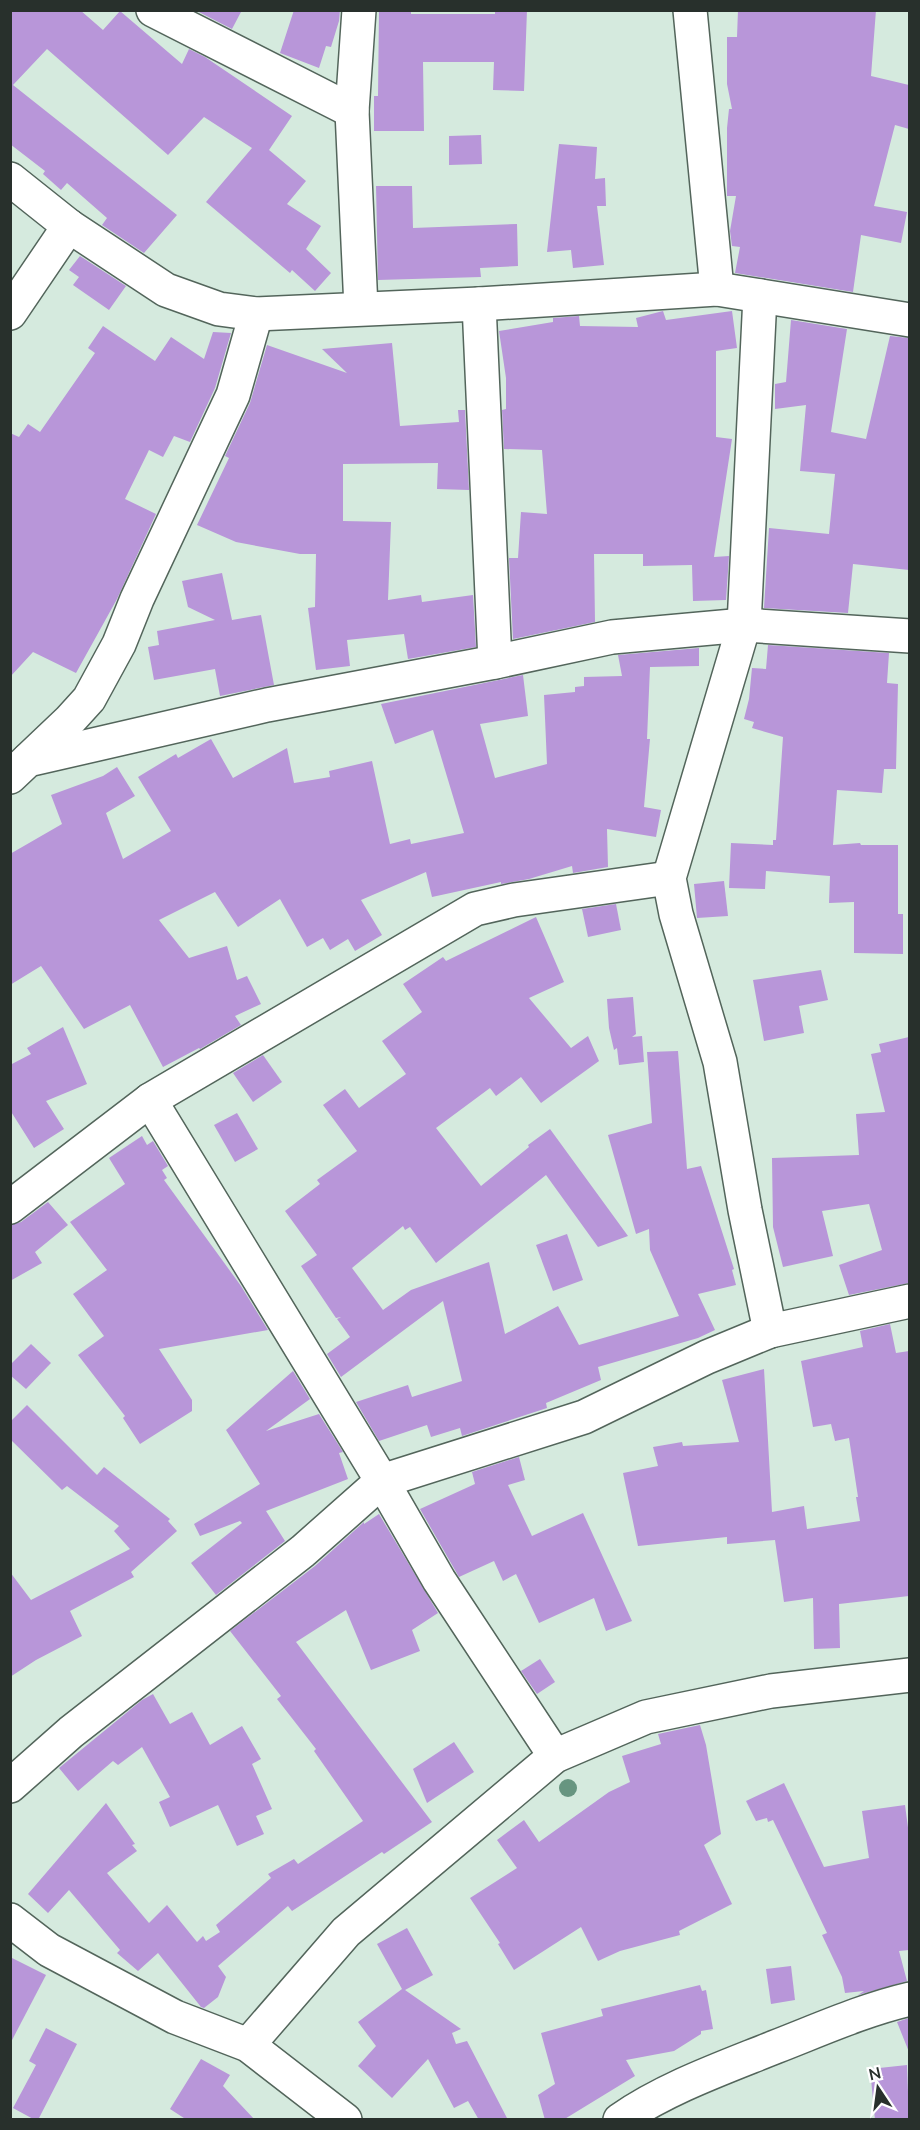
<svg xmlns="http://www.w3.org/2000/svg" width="920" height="2130" font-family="'Nunito Sans',sans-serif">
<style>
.building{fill:#b896d9}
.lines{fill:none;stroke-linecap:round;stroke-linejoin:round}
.minor-casing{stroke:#53655b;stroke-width:36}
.minor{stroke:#fff;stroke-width:33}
.tree{fill:#679580}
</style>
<rect width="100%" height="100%" fill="#d5eade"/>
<g class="building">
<polygon points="10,10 80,10 103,30 120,11 182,64 189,49 205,57 292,116 269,150 306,181 287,204 321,226 306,249 331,273 315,291 292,270 290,273 206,202 252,148 204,117 168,155 47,49 13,85 177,215 144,253 102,225 107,218 67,183 61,190 43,174 45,171 10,144"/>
<polygon points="195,10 242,10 232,29"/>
<polygon points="294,10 340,10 339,21 331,47 326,46 319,68 280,53"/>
<polygon points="379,10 411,10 411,14 495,14 495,10 527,10 524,91 493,90 494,62 423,62 424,131 374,131 374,96 378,96"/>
<polygon points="738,10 876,10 871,76 909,85 909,129 895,125 874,206 907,212 901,243 861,235 853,292 735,273 740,247 732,246 730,231 736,196 727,196 727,128 729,109 732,109 727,84 727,37 737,37"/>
<polygon points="481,135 482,164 449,165 449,136"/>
<polygon points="559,144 597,147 595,179 605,178 606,206 597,206 604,265 573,268 571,250 547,252"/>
<polygon points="376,186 412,186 413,228 517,224 518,266 480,268 481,277 378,280"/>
<polygon points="80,256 126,286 109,310 73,285 79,277 69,270"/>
<polygon points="663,311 666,320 732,311 737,348 716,351 716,437 732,439 714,557 729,556 726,600 693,601 692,565 643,566 643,554 594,554 595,622 513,639 509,558 518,558 521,512 547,514 542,450 504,449 502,410 506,409 506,378 499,331 553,322 553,318 579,316 580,326 638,327 636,318"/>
<polygon points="791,320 847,329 831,432 866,439 890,336 909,338 909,570 853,564 848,613 764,608 769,528 829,534 835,474 800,471 806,405 775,409 775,384 786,382"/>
<polygon points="103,326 155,361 171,337 204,359 213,332 231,333 215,388 190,442 174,436 163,457 149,450 125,499 156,514 117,599 76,673 33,652 10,677 10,433 19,437 28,424 40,432 95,353 88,348"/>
<polygon points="392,343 400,426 459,422 458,410 465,410 469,490 437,489 438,463 343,464 343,521 391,522 388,600 421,595 422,602 473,595 476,647 408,659 404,634 347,640 350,666 316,670 308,608 315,607 316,554 300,554 236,542 197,525 229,458 225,456 250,403 267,345 347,373 322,349"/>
<polygon points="222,573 232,620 261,615 274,685 220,696 215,669 154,680 148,647 159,645 157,631 215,620 188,607 182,581"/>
<polygon points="768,645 889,653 887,683 898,684 896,769 884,769 882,793 837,790 833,845 860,843 861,845 898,845 898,914 903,914 903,954 854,953 854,902 829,903 830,876 766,871 765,889 729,888 731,843 773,845 773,840 776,840 783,737 752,728 754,722 744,719 749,699 752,668 766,669"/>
<polygon points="699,648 699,666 650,667 647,739 650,739 644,807 661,810 656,837 607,829 608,867 573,873 572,866 529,879 501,884 501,882 432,897 426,872 361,900 382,935 355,951 348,939 330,950 323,938 307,947 280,899 238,927 215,892 159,920 189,958 227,946 237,980 247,976 261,1004 235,1016 241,1025 200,1049 199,1048 163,1067 130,1005 84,1029 41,966 10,985 10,854 62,824 51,795 103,776 117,767 135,796 106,813 123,859 171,831 138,777 176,754 178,758 211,739 233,778 287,748 294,783 330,777 329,771 372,761 390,844 410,839 411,844 464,833 433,730 395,744 381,704 523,675 528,716 480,724 495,778 547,764 544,695 575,692 575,687 584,686 584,677 622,676 618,655"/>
<polygon points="724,881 728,916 697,918 694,884"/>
<polygon points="616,904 621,930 588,937 582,909"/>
<polygon points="536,917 564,982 529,998 571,1048 588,1036 599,1061 541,1103 521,1077 496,1096 490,1088 436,1128 481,1186 529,1147 528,1145 550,1129 628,1236 598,1247 546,1175 436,1263 410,1227 405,1230 403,1226 352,1268 383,1310 411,1290 489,1262 505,1334 558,1306 579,1345 679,1316 650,1250 649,1229 636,1234 608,1135 652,1123 647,1052 678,1051 687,1169 701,1166 734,1269 732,1270 736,1285 698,1294 715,1330 698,1338 598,1367 601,1380 546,1403 547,1408 462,1436 460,1428 431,1437 427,1425 379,1441 356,1402 408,1385 412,1397 462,1381 443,1301 341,1377 327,1354 350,1337 337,1319 341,1317 336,1318 301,1266 317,1255 285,1211 320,1184 317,1180 357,1151 323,1105 345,1089 359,1108 406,1074 382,1041 422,1012 403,984 443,957 446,961"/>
<polygon points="821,970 828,1000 799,1006 804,1033 764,1041 753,980"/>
<polygon points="633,997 636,1034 632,1037 642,1036 644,1062 619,1065 617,1048 614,1050 609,1028 607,999"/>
<polygon points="63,1027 87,1084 46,1101 64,1129 34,1148 10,1110 10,1065 31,1054 27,1048"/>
<polygon points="909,1037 909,1283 849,1295 839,1265 882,1250 869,1204 822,1211 833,1256 783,1267 773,1227 772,1158 859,1155 856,1114 885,1112 871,1054 881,1052 879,1044"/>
<polygon points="263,1055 282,1082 253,1102 233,1073"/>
<polygon points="237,1113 258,1149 235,1162 214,1125"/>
<polygon points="142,1136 147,1145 153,1141 168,1166 162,1170 167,1178 164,1180 241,1286 268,1330 159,1349 192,1400 192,1411 140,1444 123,1418 125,1416 78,1355 104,1336 73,1294 107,1270 70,1222 125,1184 109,1158"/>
<polygon points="48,1202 68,1225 35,1252 42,1263 10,1281 10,1225 21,1222"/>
<polygon points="567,1234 583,1280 553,1291 536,1245"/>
<polygon points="890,1324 896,1353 909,1351 909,1596 839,1604 840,1648 814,1649 813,1598 784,1602 775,1540 727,1544 727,1537 638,1546 623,1473 658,1466 653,1447 682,1442 683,1446 739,1442 722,1380 764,1369 772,1512 804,1506 807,1529 860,1521 856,1497 858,1497 849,1438 835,1441 831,1424 813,1427 801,1361 863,1347 860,1331"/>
<polygon points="31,1344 51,1363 26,1389 10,1375 10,1365"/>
<polygon points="293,1371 310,1399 266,1431 319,1414 343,1452 339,1453 348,1479 266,1511 285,1541 216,1595 191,1563 242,1523 240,1521 200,1536 194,1524 260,1484 226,1430"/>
<polygon points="27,1405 97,1475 104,1467 170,1519 168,1521 177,1531 131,1572 134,1577 70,1611 82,1636 36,1660 10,1677 10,1572 31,1600 130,1549 114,1531 119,1526 67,1486 62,1490 10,1439 10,1422"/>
<polygon points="519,1457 525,1480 508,1485 532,1536 583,1513 632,1621 606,1631 594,1598 539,1623 516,1574 503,1581 494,1561 459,1577 420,1509 475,1484 472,1472"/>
<polygon points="379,1514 438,1613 412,1630 420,1651 371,1670 346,1610 296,1642 432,1822 384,1854 382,1852 292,1911 288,1906 218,1966 226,1977 218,1997 204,2008 201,2007 158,1953 138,1971 117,1953 120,1950 69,1890 48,1913 28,1894 106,1803 135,1844 132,1845 137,1851 107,1873 149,1923 167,1905 197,1942 203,1936 206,1941 220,1932 216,1925 271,1878 268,1874 294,1859 298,1864 363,1821 314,1751 316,1749 277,1699 281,1696 230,1631 315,1566 364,1522 364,1524"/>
<polygon points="540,1659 555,1682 537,1694 521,1671"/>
<polygon points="153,1694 170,1724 192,1712 210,1745 242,1726 261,1759 252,1764 272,1809 256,1816 264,1834 237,1846 218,1805 170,1827 159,1802 170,1797 142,1747 118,1765 113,1761 78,1791 59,1768 142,1700"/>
<polygon points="700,1725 706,1745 721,1834 704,1845 732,1904 679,1931 680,1935 620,1951 598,1961 581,1927 514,1970 498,1944 500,1943 470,1898 517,1868 497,1840 524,1820 539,1842 609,1792 630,1782 622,1756 661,1744 658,1734"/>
<polygon points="454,1742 474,1772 427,1803 413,1769"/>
<polygon points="784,1783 824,1867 869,1858 862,1811 905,1805 909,1835 909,1950 899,1951 907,1981 858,1995 864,1991 845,1993 842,1977 822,1935 827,1933 773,1820 768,1822 767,1818 756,1821 746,1801"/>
<polygon points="407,1928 433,1975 405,1990 461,2029 452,2033 456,2044 467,2041 508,2120 479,2120 468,2101 454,2108 428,2059 392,2098 358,2066 376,2046 358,2022 402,1989 377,1944"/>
<polygon points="10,1957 46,1975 10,2044"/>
<polygon points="791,1966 795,2000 771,2004 766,1969"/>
<polygon points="700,1985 702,1991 706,1990 713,2029 701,2031 701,2034 674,2051 626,2060 635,2076 563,2120 545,2120 538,2095 555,2084 541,2033 603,2016 601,2009"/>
<polygon points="909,2018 909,2052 897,2022"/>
<polygon points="46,2028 77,2044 38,2120 35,2120 13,2108 36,2065 29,2061"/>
<polygon points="201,2059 230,2075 223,2086 255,2120 187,2120 170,2109"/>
<polygon points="907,2065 909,2120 875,2120 870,2069"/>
</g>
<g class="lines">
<defs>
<g id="minor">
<polyline points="153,10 352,111"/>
<polyline points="359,10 352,111 361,308"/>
<polyline points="690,10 717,289"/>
<polyline points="10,179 69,226 166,290 219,309 256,314 479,304 717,289 910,320"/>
<polyline points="760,296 744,625 669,878 676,914 720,1062 745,1210 770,1331"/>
<polyline points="479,304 495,662"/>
<polyline points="10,313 69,226"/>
<polyline points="29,759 69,721 89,699 119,644 137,599 233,395 256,314"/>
<polyline points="10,777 28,760 267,705 495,662 612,637 744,625 910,636"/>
<polyline points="150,1100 382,1481 439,1580 555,1756"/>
<polyline points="10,1207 150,1100 475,909 514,900 669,878"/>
<polyline points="10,1786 71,1732 303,1551 382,1481 584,1417 707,1357 770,1331 910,1301"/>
<polyline points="10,1920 49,1950 175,2017 248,2045 345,2120"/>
<polyline points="248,2045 346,1932 555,1756 646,1717 771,1691 910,1675"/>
<path d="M620 2120C666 2088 723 2068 775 2047 819 2030 863 2010 910 1999"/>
</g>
</defs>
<use href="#minor" class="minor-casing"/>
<use href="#minor" class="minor"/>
</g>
<circle class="tree" cx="568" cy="1788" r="9"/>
<rect width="920" height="2130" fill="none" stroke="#28302c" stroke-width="24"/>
<g transform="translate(878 2088) rotate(347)" stroke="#ffffff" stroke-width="4.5" paint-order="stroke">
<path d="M0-4.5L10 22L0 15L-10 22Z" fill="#28302c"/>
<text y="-9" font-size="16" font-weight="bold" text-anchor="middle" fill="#28302c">N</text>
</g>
</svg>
